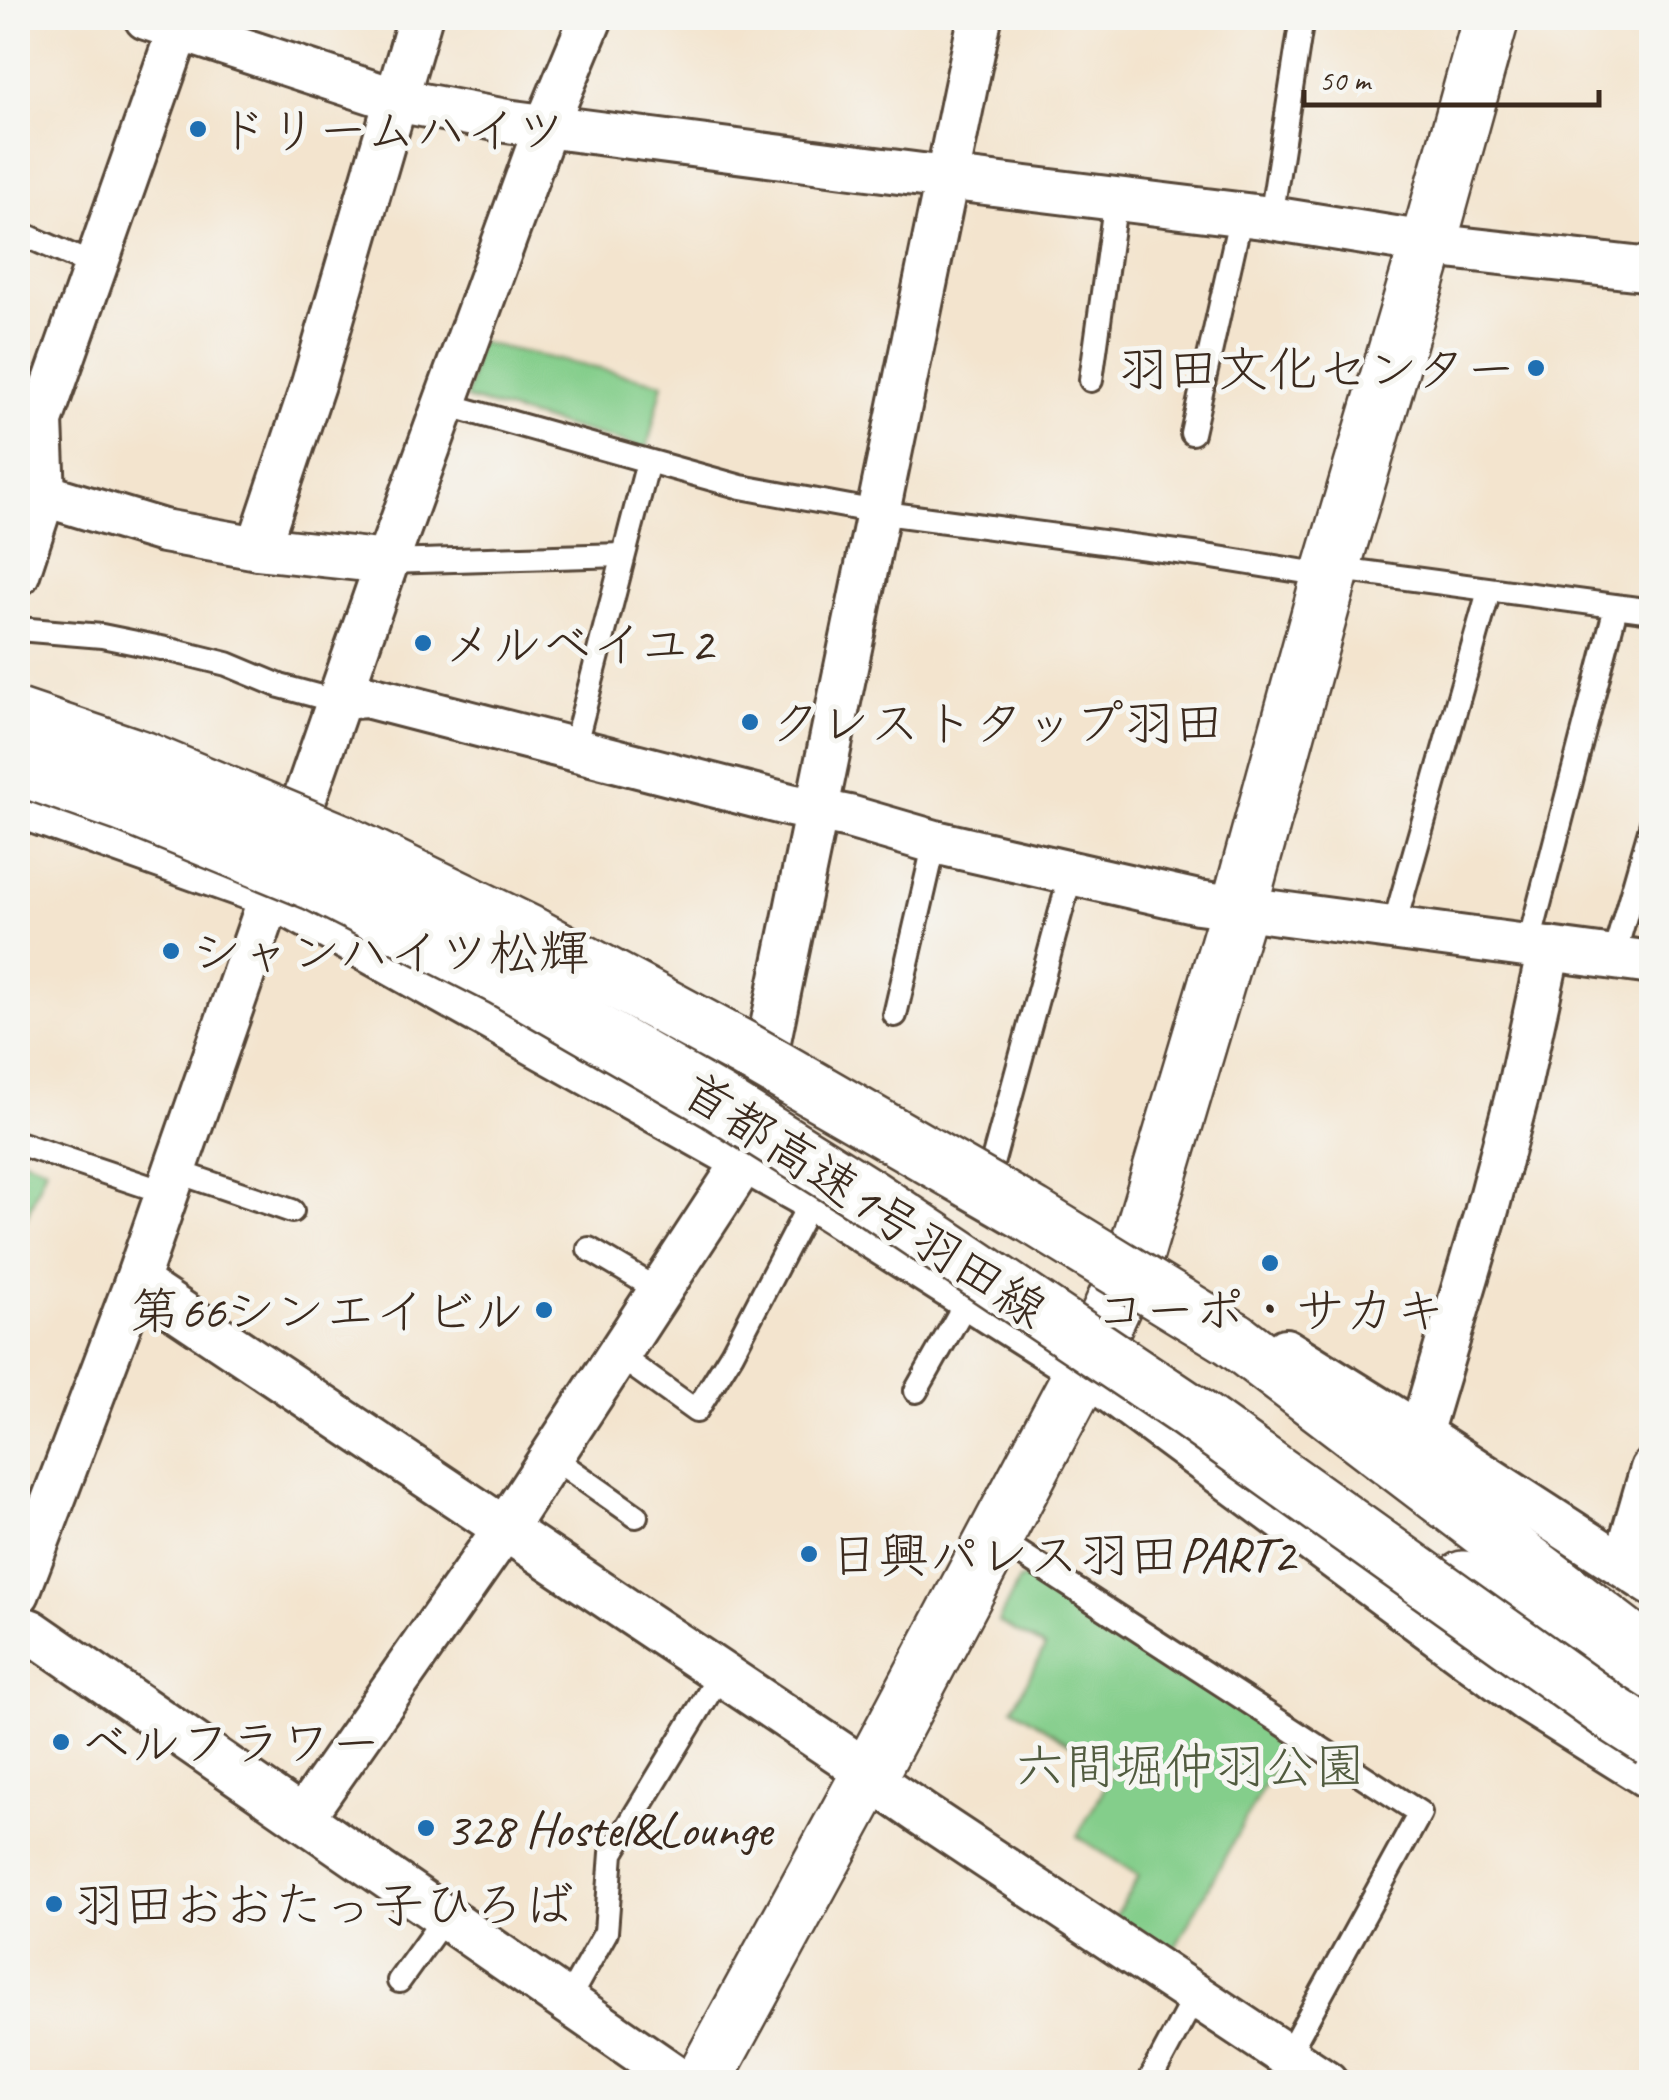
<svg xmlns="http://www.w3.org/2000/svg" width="1669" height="2100" font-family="Caveat,'Klee One',sans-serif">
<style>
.park{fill:#84ce8b;stroke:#607c54;stroke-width:2.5}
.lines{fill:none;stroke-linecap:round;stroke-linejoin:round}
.lane-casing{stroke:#574638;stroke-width:28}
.street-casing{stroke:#574638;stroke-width:48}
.secondary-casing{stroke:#574638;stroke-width:60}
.highway-casing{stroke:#574638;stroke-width:60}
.lane{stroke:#fff;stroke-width:22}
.street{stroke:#fff;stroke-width:42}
.secondary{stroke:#fff;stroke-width:55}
.highway{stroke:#fff;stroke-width:55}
.highway-bridge-casing{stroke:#574638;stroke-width:60;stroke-linecap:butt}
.highway-bridge{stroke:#fff;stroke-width:55}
.poi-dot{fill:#1f6fb2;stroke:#f6f6f2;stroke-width:4}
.labels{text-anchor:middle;stroke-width:10;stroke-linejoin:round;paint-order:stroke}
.poi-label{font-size:50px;fill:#3b2a1e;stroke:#f6f6f2;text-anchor:start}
.street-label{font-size:50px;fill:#3b2a1e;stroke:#f6f6f2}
.park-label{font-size:50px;fill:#515b3f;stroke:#f6f6f2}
</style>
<rect width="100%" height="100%" fill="#f6f6f2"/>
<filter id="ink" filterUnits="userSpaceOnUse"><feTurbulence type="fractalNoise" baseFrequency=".01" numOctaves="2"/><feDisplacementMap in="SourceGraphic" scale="20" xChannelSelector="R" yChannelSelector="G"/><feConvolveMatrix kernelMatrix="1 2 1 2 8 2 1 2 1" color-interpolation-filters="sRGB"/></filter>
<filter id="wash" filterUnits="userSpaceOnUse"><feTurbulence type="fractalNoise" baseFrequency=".0048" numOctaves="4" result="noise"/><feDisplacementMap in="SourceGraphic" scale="40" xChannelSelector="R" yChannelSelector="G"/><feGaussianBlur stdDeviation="2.25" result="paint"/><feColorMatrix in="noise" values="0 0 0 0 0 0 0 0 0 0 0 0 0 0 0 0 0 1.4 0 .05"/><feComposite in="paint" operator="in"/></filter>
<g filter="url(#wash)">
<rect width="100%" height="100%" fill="#f3e4ce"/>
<g class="park">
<polygon points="478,342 663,383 647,449 466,399"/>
<polygon points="18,1157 46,1167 18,1239"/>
<polygon points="1031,1576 1289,1740 1170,1957 1113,1920 1139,1876 1077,1836 1114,1771 1013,1708 1045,1647 998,1622 1019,1580"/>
</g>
</g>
<g filter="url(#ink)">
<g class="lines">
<defs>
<g id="lane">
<polyline points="1271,218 1302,18"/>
<polyline points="18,232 95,266"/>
<polyline points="1091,380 1116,198"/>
<polyline points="445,404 741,487 877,512 1200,555 1331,576"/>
<polyline points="1192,433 1241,215"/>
<polyline points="387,562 623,555"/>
<polyline points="1332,568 1652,611"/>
<polyline points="18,629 102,636 166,649 227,664 280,686 332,700 340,698"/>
<polyline points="574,748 648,462"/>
<polyline points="1393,929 1489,591"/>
<polyline points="1528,947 1616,607"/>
<polyline points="1613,958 1652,823"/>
<polyline points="895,1015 935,842"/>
<polyline points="18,1143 167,1193"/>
<polyline points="175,1171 292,1211"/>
<polyline points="989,1175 1071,874"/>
<polyline points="589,1249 660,1291"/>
<polyline points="618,1355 696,1411 732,1353 812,1199"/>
<polyline points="916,1391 968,1299"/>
<polyline points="552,1457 636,1516"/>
<polyline points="995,1537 1420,1813 1287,2056"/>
<polyline points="399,1981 445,1917"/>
<polyline points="567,2001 606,1932 612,1853 721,1673"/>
<polyline points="1149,2082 1195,1996"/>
</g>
<g id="street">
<polyline points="146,18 396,100 506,121 945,178 1271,218 1457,248 1652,270"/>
<polyline points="18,487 163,531 258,548 387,562"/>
<polyline points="258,548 313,384 420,18"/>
<polyline points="18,574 44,495 41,421 183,18"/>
<polyline points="340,698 366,696 790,805 849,817 935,842 1198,902 1652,963"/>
<polyline points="18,806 271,896 812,1199 1083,1371 1529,1702 1652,1779"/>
<polyline points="136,1282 843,1755 868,1777 922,1814 1326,2082"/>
<polyline points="1285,1350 1420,1434 1652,1584"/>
<polyline points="1420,1434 1486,1213 1517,1096 1549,949"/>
<polyline points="1624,1565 1652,1469"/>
<polyline points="18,1593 136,1282 387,562 546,126 591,18"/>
<polyline points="18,1626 31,1631 683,2082"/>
<polyline points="302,1818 505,1528 744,1162 980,18"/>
</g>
<polyline id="secondary" points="702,2082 868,1777 1083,1371 1135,1257 1239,908 1332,568 1436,216 1491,18"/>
<g id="highway">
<polyline points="1234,1339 1652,1657"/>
<polyline points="1463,1579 1652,1696"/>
</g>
</defs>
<use href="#lane" class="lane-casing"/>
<use href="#street" class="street-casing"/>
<use href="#secondary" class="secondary-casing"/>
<use href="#highway" class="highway-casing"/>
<use href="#lane" class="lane"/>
<use href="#street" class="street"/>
<use href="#secondary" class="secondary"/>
<use href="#highway" class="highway"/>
<defs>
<g id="highway-bridge">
<polyline points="18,717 142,759 341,842 526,932 743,1049 1033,1216 1234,1339"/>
<polyline points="18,767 123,804 316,883 503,978 718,1102 871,1198 1189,1411 1610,1712 1652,1739"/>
</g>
</defs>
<use href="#highway-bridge" class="highway-bridge-casing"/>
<use href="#highway-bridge" class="highway-bridge"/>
</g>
</g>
<g class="poi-dot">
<circle cx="198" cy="129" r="10"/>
<circle cx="1536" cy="368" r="10"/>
<circle cx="423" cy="643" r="10"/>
<circle cx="750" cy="722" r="10"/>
<circle cx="171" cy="951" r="10"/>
<circle cx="1270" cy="1263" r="10"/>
<circle cx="544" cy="1310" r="10"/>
<circle cx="809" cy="1554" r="10"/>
<circle cx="61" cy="1742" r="10"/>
<circle cx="426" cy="1828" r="10"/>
<circle cx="54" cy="1904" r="10"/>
</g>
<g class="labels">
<g class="poi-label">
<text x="218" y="147">ドリームハイツ</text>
<text x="1516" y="386" text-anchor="end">羽田文化センター</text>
<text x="443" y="661">メルベイユ2</text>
<text x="770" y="740">クレストタップ羽田</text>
<text x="191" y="969">シャンハイツ松輝</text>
<text x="1270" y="1327" text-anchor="middle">コーポ・サカキ</text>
<text x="524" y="1328" text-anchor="end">第66シンエイビル</text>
<text x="829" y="1572">日興パレス羽田PART2</text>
<text x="81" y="1760">ベルフラワー</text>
<text x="446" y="1846">328 Hostel&amp;Lounge</text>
<text x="74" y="1922">羽田おおたっ子ひろば</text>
</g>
<g class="street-label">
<text transform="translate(865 1199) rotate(33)" y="18">首都高速1号羽田線</text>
</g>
<g class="park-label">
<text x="1190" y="1783">六間堀仲羽公園</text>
</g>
</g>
<rect width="1669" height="2100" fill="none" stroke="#f6f6f2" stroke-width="60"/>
<path d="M1304 90v15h295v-15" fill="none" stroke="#3b2a1e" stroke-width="5"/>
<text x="1319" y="90" font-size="30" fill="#3b2a1e" stroke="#f6f6f2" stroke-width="8" paint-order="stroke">50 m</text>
</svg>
